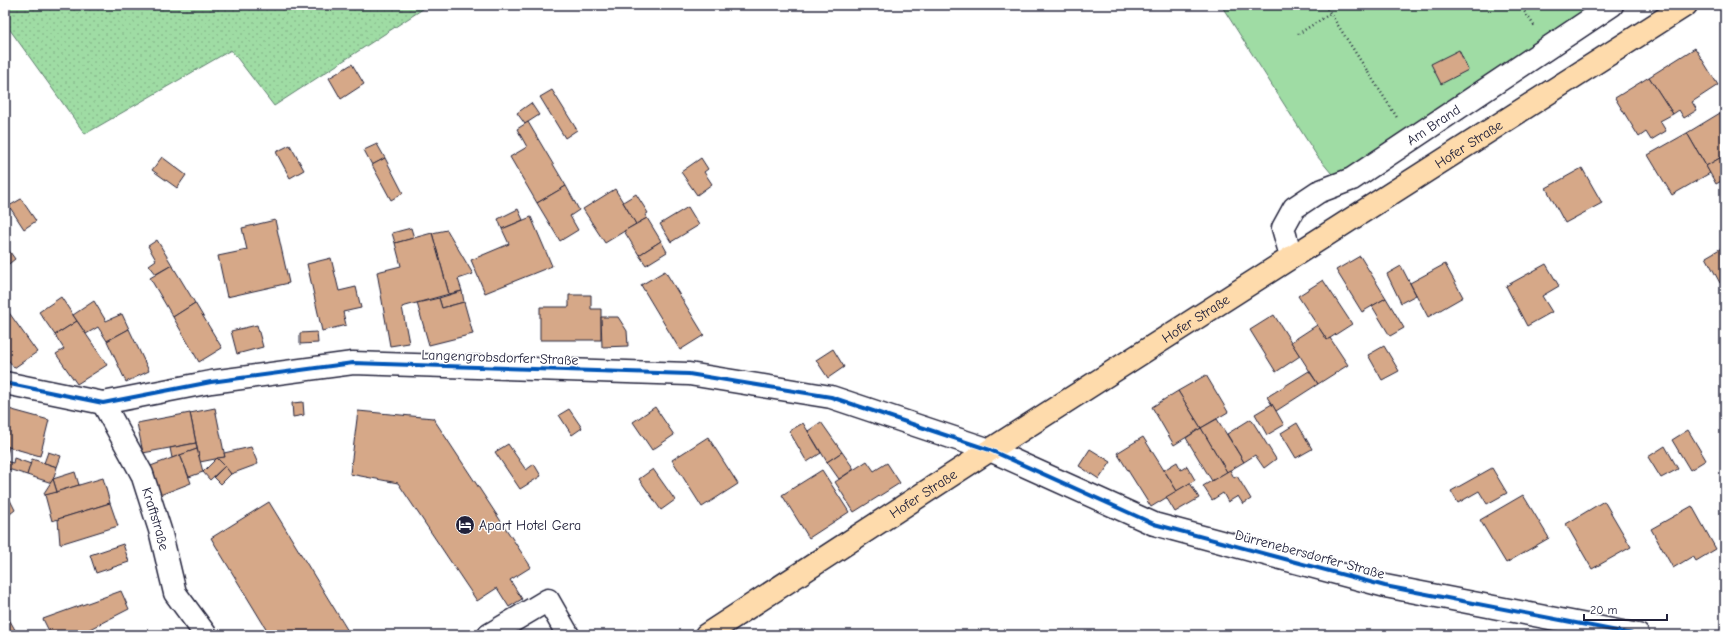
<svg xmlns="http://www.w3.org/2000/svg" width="1730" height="640" font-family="'Comic Neue',sans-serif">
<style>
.grass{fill:url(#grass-dots);stroke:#607f70}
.garden{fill:#9fdca4;stroke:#607f70}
.building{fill:#d6a888;stroke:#22223b}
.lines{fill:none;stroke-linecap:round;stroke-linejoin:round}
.minor-casing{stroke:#22223b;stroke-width:25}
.major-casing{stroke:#22223b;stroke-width:25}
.path{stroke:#22223b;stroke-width:2.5;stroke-dasharray:1 3;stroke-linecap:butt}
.minor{stroke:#fff;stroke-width:22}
.major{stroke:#fedbac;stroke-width:22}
.cycleway-casing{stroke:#fff;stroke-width:6}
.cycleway{stroke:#0057b8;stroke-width:4}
.labels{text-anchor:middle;stroke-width:3;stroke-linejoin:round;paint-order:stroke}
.street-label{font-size:14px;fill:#22223b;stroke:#fff}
.poi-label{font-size:14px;fill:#22223b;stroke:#fff;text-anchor:start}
</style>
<defs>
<pattern id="grass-dots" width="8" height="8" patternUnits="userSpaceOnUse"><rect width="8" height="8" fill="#9fdca4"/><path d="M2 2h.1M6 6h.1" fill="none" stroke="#89bc8e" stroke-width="1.8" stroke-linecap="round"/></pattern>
</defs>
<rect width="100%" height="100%" fill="#fff"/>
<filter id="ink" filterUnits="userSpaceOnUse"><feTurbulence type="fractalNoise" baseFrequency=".025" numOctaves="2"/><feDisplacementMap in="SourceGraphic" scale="8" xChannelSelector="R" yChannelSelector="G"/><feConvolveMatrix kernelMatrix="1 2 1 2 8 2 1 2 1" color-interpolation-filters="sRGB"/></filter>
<g filter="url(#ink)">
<polygon class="grass" points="5,5 429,5 274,106 231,50 85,134 5,23"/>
<polygon class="garden" points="1221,5 1627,5 1346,191 1317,156"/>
<g class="building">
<polygon points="1237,5 1246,5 1247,6 1240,10"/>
<polygon points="1695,48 1718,85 1692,102 1697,110 1684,118 1679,110 1673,114 1649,77"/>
<polygon points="1459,50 1468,70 1441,84 1431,64"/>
<polygon points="352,64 364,84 341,99 329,78"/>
<polygon points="1649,77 1673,114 1660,121 1666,131 1651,140 1646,132 1639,137 1615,98"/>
<polygon points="552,90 577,130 565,138 540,97"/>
<polygon points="531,103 539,115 525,124 517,113"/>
<polygon points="1725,110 1725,155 1706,166 1687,133"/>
<polygon points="528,122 566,186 537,203 510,157 527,147 517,129"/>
<polygon points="1687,133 1710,173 1672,195 1648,155"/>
<polygon points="377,144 385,158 372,165 364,150"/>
<polygon points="290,145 304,170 290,178 276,152"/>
<polygon points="1725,155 1725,179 1716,184 1706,166"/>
<polygon points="162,157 186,175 177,188 152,170"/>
<polygon points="385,158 403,193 391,200 372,165"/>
<polygon points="701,158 708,169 704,172 712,184 697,195 681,172"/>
<polygon points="1582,168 1602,203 1565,223 1546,188"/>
<polygon points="566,186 579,210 570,216 578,230 560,241 537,203"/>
<polygon points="615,189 636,224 605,243 583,209"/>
<polygon points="636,194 648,213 645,215 647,218 636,224 623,202"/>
<polygon points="21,199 36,221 24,229 9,206"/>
<polygon points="688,207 699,225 671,242 660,224"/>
<polygon points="518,209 523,220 502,229 498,219"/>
<polygon points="531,217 552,266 485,293 471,260 509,244 502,229"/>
<polygon points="647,218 661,241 639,255 624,231"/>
<polygon points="275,220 289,283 227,297 218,256 247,250 242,228"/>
<polygon points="411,228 414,238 395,243 392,233"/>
<polygon points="447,230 473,274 458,279 462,291 449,294 432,233"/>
<polygon points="432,233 449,294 402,307 409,343 390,346 377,272 401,266 395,243"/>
<polygon points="157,240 172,265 156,274 149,265 156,260 148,246"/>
<polygon points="661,241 667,252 646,265 639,255"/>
<polygon points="5,245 15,259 5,267"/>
<polygon points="1725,246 1725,281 1720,283 1706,257"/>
<polygon points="1360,256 1386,298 1362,312 1336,270"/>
<polygon points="331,258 339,291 356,287 361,308 343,312 346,325 322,331 307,264"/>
<polygon points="1445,264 1463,297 1428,317 1410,283"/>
<polygon points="1546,264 1559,286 1542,296 1552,312 1527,326 1506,286"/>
<polygon points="172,265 195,303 173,317 150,278"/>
<polygon points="1401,266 1416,295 1401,303 1387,274"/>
<polygon points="665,271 704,335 680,350 641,285"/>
<polygon points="1323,280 1352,324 1327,340 1298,296"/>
<polygon points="462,291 464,302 442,308 439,298"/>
<polygon points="569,295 591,295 591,309 601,309 601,340 540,340 540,307 569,307"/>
<polygon points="61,297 77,321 55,335 39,312"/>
<polygon points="439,298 442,308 464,302 473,334 429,345 417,303"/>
<polygon points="1386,298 1404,328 1390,336 1372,306"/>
<polygon points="94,301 106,321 122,314 129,329 107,341 98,327 86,334 73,315"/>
<polygon points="195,303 222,348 199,362 173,317"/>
<polygon points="5,307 37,352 14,368 5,355"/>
<polygon points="1274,315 1300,356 1276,372 1250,330"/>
<polygon points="601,317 618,317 627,331 628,346 602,347"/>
<polygon points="77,321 107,365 77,384 56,354 64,349 55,335"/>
<polygon points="257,325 263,347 237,354 231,331"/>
<polygon points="1317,325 1327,340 1330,338 1348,365 1318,384 1291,342"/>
<polygon points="129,329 149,371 126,382 107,341"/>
<polygon points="317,332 318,343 300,344 300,333"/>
<polygon points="1384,346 1399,371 1382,380 1368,355"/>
<polygon points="833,349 844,367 828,378 816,360"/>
<polygon points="1309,371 1318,384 1276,411 1267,397"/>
<polygon points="1206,375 1228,412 1201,428 1178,391"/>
<polygon points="1178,391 1201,428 1174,445 1152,407"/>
<polygon points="303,402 304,415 293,417 292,403"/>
<polygon points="1272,404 1284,425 1267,435 1255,414"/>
<polygon points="655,407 674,435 652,450 633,422"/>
<polygon points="5,408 49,420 40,456 5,446"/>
<polygon points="215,408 225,457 200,462 190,413"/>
<polygon points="569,409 582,428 572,435 559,415"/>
<polygon points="358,411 433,418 531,567 510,580 522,599 509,607 497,588 477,601 398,483 350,474"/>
<polygon points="190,413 196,443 143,453 137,423"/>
<polygon points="1217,419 1244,462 1227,472 1201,428"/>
<polygon points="1251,419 1276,459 1264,468 1255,455 1244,462 1227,434"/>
<polygon points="821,422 842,452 827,462 808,431"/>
<polygon points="803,423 821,453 807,462 789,431"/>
<polygon points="1297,423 1312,449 1296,458 1281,433"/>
<polygon points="1201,428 1227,472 1212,481 1186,438"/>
<polygon points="1688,430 1706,460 1690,470 1672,440"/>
<polygon points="708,437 738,484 702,507 672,460"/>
<polygon points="1143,437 1177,491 1151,507 1117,453"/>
<polygon points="196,443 197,449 172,458 170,448"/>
<polygon points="508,444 526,470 534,464 541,476 520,489 495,452"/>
<polygon points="5,446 9,447 5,462"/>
<polygon points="1665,446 1678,469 1661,478 1648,457"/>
<polygon points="251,447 258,464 231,474 217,458 225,457 224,453"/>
<polygon points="197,449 203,472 189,477 180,455"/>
<polygon points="1090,449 1111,462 1099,479 1079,466"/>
<polygon points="48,452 61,456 57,467 44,463"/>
<polygon points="842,452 854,469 839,479 827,462"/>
<polygon points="180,455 191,483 160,495 148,467"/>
<polygon points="14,458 31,464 27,475 5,468 5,461 13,463"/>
<polygon points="217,458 225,466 210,480 203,472"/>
<polygon points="32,459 57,467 52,483 27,475"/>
<polygon points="867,461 874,471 887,463 900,483 854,512 835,482"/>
<polygon points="1177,462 1181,470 1187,466 1195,480 1177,491 1164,470"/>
<polygon points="225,466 231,474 221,484 214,477"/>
<polygon points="1492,468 1507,493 1487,504 1479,491 1458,503 1451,491"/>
<polygon points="653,469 675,500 661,510 639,479"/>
<polygon points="822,470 849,512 809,538 782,495"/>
<polygon points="1230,470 1234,478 1237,476 1251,499 1243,504 1238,496 1228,502 1223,493 1212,500 1203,486"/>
<polygon points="75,472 79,485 57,492 53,479"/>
<polygon points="103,478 110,503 52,521 45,495"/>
<polygon points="53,479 57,492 45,495 44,493"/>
<polygon points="1190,483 1199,498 1175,512 1166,497"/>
<polygon points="5,490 15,510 5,518"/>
<polygon points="1523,495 1549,538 1506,563 1480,520"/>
<polygon points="1604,501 1631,547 1592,569 1566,524"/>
<polygon points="269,502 348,631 341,635 270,635 211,538"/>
<polygon points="110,503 118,526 60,544 58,519"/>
<polygon points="1692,506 1716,549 1696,561 1693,556 1673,568 1651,529"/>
<polygon points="123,544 129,562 96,573 90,555"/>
<polygon points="121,591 129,609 78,635 51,635 43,619"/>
<polygon points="5,612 18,635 5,635"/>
</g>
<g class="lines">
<defs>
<g id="minor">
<path id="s1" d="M1291 256 1283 228 1294 208 1318 192 1352 179 1612 5"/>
<polyline points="5,383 103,403 211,382 353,363 689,374 831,397 990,450 1154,524 1385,586 1638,635"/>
<path id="s2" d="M103 403 142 474 160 530 175 593 206 635"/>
<polyline points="489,635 548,600 568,635"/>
</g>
<g id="major">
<path id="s3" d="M706 635 990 450 1686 5"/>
</g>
</defs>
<use href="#minor" class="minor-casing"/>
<use href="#major" class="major-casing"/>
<g class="path">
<polyline points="1325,5 1398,119"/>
<polyline points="1520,5 1535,27"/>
<polyline points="1298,34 1330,14"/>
</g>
<use href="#minor" class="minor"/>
<use href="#major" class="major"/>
<defs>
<polyline id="cycleway" points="5,383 103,403 211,382 353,363 689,374 831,397 990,450 1154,524 1385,586 1638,635"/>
</defs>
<use href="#cycleway" class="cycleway-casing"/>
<use href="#cycleway" class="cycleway"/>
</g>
</g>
<defs>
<symbol id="hotel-disc" viewBox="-11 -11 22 22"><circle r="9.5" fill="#22223b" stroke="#fff"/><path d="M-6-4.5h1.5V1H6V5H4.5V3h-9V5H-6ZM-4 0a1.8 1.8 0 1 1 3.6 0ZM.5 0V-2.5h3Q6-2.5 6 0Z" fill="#fff"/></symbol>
</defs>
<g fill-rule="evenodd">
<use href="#hotel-disc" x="454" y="514" width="22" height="22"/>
</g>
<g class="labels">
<g class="street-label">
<text dy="5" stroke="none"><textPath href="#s1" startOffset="215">Am Brand</textPath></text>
<text dy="5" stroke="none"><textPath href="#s3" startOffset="907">Hofer Straße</textPath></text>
<text dy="5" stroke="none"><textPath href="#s3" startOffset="583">Hofer Straße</textPath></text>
<text transform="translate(500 357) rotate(2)" y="5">Langengrobsdorfer Straße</text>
<text dy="5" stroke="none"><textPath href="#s3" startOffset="259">Hofer Straße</textPath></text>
<text dy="5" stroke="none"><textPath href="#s2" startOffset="128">Kraftstraße</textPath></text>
<text transform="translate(1310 554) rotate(15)" y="5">Dürrenebersdorfer Straße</text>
</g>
<g class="poi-label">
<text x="479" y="530">Apart Hotel Gera</text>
</g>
</g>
<rect width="1730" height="640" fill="none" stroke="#fff" stroke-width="20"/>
<rect x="10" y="10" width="1710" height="620" fill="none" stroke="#22223b" stroke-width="1.5" filter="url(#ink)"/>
<path d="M1584 614v6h83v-6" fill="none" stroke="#22223b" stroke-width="2"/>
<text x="1590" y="614" font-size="12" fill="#22223b" stroke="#ffffff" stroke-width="3" paint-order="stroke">20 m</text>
</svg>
